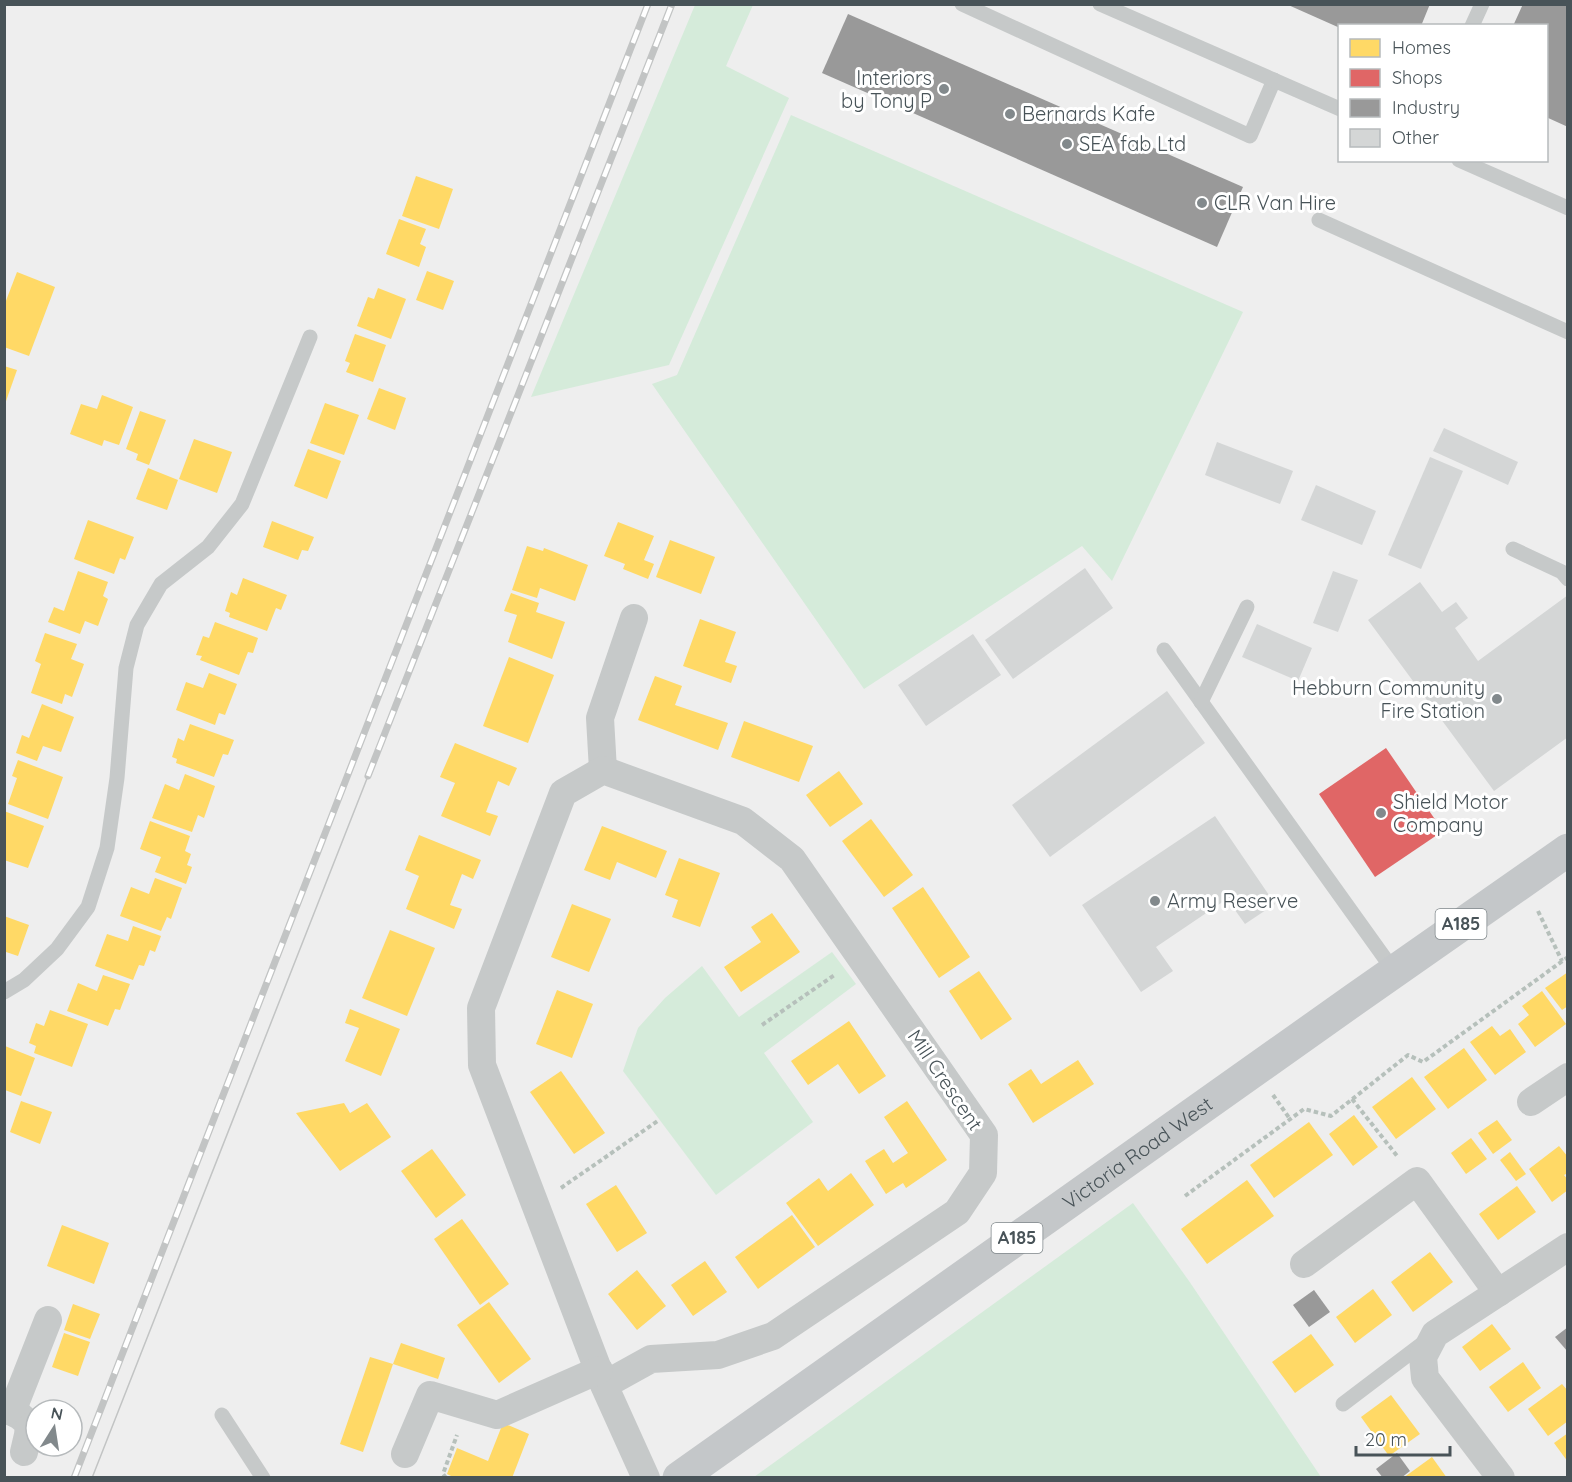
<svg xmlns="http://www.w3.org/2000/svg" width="1572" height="1482" font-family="Quicksand,sans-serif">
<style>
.green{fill:#d5ebda}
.homes{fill:#ffd966}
.shops{fill:#e06666}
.industry{fill:#999}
.building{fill:#d4d6d6}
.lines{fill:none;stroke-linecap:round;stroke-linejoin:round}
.path{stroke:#b6c0bb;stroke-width:4;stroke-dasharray:4.5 3;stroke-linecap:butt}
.lane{stroke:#c6c9c9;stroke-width:15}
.street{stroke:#c6c9c9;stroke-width:28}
.primary{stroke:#c4c7c9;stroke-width:33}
.tram{stroke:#c2c4c4;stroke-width:1.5}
.rail-casing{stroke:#c2c4c4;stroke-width:7}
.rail{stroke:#fff;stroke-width:4.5;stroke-dasharray:14;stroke-linecap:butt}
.poi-dot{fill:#82898c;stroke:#fff;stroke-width:2}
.labels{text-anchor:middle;stroke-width:6;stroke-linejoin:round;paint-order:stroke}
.shield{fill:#fff;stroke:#7f878a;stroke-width:1.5}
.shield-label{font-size:18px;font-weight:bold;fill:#485358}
.poi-label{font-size:20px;fill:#485358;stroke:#fff;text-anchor:start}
.street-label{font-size:20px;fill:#485358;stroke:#fff}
</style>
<rect width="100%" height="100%" fill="#eee"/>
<g class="green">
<polygon points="695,5 753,5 726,66 789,98 669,365 531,397"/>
<polygon points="791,115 1243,312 1112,581 1082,546 864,689 652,384 677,375"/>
<polygon points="832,952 856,984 764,1053 813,1122 716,1195 623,1071 638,1028 665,998 702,966 739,1017"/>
<polygon points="1133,1203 1189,1281 1321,1477 754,1477"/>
</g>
<g class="homes">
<polygon points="416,176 453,189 439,229 402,216"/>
<polygon points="399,219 426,229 420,244 426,247 419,267 386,254"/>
<polygon points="427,271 454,281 443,310 416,300"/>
<polygon points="17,272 55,287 29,356 4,347 4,306"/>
<polygon points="378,288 406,299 391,339 357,326 368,297 374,299"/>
<polygon points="355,334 386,345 373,382 346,372 350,363 345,361"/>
<polygon points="4,366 17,370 5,404 4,404"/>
<polygon points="379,388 406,398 395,430 367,419"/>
<polygon points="102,395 133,407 119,445 104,440 102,446 70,434 81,404 97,409"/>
<polygon points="325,403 359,415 344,455 310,443"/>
<polygon points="140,411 166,420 149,465 136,460 138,454 126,449"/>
<polygon points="194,439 232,452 217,493 179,479"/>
<polygon points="308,449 341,461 327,499 294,486"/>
<polygon points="148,468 178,480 167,510 136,499"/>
<polygon points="88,520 134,537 125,560 120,558 114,574 74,559"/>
<polygon points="272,521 314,537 308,551 302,550 298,560 263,547"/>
<polygon points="618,522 654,536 644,560 654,564 648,579 623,569 625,564 604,556"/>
<polygon points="670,540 715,557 701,594 656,577"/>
<polygon points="527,546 543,551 544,548 588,565 575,601 540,588 537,598 512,590"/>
<polygon points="78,571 108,582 103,596 108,599 98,626 85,621 80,634 48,622 54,607 64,611"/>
<polygon points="243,578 287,595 281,610 276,608 267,631 229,617 230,613 225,611 231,592 237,595"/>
<polygon points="511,593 539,603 536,612 565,622 552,659 508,642 517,615 504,611"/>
<polygon points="700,619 736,632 725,662 737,666 731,683 683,666"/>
<polygon points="215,622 258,638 253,653 248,652 239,675 200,660 202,656 196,655 203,636 209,638"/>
<polygon points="45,633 77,644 71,659 84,664 72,697 65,694 62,704 31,693 41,664 35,661"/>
<polygon points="509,657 554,675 528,743 483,726"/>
<polygon points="209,673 237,684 225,715 219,713 215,725 176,710 186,682 203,688"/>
<polygon points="655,676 682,686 675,705 728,723 718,750 638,720"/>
<polygon points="42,704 74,717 61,752 43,746 37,761 16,753 22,735 29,738"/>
<polygon points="744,721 813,746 799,782 731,757"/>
<polygon points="190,724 234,740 228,755 223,754 214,777 176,763 177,759 172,757 178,738 184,741"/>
<polygon points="455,743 517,768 509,786 498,781 486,812 498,816 490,836 441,816 455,783 440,777"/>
<polygon points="18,760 63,777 48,819 8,804 17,778 12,776"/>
<polygon points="839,771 863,804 830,827 806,795"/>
<polygon points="185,774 215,786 204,818 198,815 192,832 152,818 165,784 179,790"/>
<polygon points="4,811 44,826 28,868 4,860"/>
<polygon points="871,819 913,875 884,897 842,841"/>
<polygon points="150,821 190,836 185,851 191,854 187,865 192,867 186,884 155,872 161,857 140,849"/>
<polygon points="602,826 667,851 656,878 617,862 610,880 584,870"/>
<polygon points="419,835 481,860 473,879 462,874 450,905 462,909 454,929 406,909 419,876 405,870"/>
<polygon points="679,858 720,873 700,927 672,917 678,900 665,895"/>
<polygon points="155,878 182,888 171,919 167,917 161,931 120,916 131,887 149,894"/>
<polygon points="923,887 970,957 939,978 892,908"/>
<polygon points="572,904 611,919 589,972 551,957"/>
<polygon points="772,913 800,952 741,992 724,967 761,942 751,927"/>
<polygon points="4,916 29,925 18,956 6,952 4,956"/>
<polygon points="133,926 161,936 155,952 150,950 144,966 139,965 133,980 95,966 107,934 128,941"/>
<polygon points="390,930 435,948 407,1016 362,998"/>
<polygon points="979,971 1012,1019 981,1040 949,991"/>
<polygon points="1568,972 1568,1006 1562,1010 1545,988"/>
<polygon points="103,975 130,984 120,1010 115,1009 108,1026 67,1011 78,983 97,991"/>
<polygon points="557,990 593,1004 572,1058 536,1044"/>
<polygon points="1542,991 1566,1024 1535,1047 1518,1024 1529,1015 1522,1006"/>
<polygon points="350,1009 400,1029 381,1076 345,1061 359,1028 345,1023"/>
<polygon points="50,1010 88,1024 72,1067 34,1053 36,1046 29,1043 36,1023 44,1026"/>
<polygon points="849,1021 886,1076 859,1094 838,1064 808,1085 791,1061"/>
<polygon points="1492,1026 1500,1036 1510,1029 1526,1052 1495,1075 1470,1042"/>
<polygon points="5,1046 35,1058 21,1096 5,1090"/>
<polygon points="1464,1048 1487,1080 1448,1109 1424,1077"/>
<polygon points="1078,1060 1094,1084 1033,1123 1008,1084 1031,1069 1041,1084"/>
<polygon points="561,1071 605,1133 574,1154 530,1092"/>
<polygon points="1412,1077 1436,1109 1396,1139 1372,1107"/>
<polygon points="21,1101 52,1112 40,1144 10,1132"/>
<polygon points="907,1101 947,1160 906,1188 903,1183 886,1194 865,1161 884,1149 893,1163 908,1153 884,1117"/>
<polygon points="344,1103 350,1113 367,1103 391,1137 340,1171 296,1113"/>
<polygon points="1354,1115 1378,1147 1353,1166 1329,1134"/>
<polygon points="1497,1120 1512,1140 1493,1154 1478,1133"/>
<polygon points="1309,1122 1333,1155 1274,1198 1250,1165"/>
<polygon points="1471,1138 1487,1159 1466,1174 1451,1153"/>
<polygon points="1559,1146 1568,1157 1568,1173 1564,1175 1568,1180 1568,1190 1552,1202 1529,1169"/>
<polygon points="432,1149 466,1195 436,1218 401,1171"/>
<polygon points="1510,1152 1526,1174 1516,1181 1500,1160"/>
<polygon points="851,1173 874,1205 818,1246 786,1203 819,1178 828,1191"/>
<polygon points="1247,1180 1274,1216 1207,1264 1181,1229"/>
<polygon points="616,1185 647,1233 617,1252 586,1204"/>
<polygon points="1517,1186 1536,1212 1498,1240 1479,1214"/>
<polygon points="792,1215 815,1247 758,1289 735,1257"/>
<polygon points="462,1219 509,1284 480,1305 434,1239"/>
<polygon points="62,1225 109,1243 94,1284 47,1266"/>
<polygon points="1430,1252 1453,1282 1413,1312 1391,1282"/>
<polygon points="705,1261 727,1292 693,1316 671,1285"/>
<polygon points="637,1270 666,1306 637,1330 608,1294"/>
<polygon points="1373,1289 1392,1315 1355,1343 1336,1317"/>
<polygon points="489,1302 531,1359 499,1383 457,1325"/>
<polygon points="73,1304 100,1314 90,1339 64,1330"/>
<polygon points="1492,1324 1511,1349 1480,1371 1462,1347"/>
<polygon points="64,1333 90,1342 78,1376 52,1367"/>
<polygon points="1311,1334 1334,1365 1295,1393 1272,1362"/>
<polygon points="401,1343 445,1358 438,1379 393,1364"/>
<polygon points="370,1357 393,1364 363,1452 340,1444"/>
<polygon points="1523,1362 1541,1388 1508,1412 1489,1387"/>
<polygon points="1562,1384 1568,1391 1568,1421 1548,1436 1528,1409"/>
<polygon points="1391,1395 1420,1434 1389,1456 1361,1417"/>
<polygon points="503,1423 529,1434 512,1478 455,1478 447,1474 457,1448 488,1461"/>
<polygon points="1568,1433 1568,1462 1554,1443"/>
<polygon points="1432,1457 1447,1478 1403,1478"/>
</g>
<polygon class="shops" points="1386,748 1443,831 1375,877 1319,794"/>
<g class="industry">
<polygon points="1286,4 1430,4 1421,26 1340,26 1340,28"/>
<polygon points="1523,4 1568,4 1568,127 1546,117 1546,26 1513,26"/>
<polygon points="848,14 1243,187 1217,247 822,73"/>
<polygon points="1314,1290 1330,1312 1309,1327 1293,1305"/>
<polygon points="1568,1327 1568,1352 1555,1337"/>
<polygon points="1397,1453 1410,1471 1401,1478 1383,1478 1376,1469"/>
</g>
<g class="building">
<polygon points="1444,428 1518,462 1508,485 1433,451"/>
<polygon points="1217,442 1293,471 1280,504 1205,475"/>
<polygon points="1430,457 1463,471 1421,569 1388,555"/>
<polygon points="1316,485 1376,511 1362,545 1301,520"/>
<polygon points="1085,568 1113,608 1013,679 985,640"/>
<polygon points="1333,571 1358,580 1338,632 1313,623"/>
<polygon points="1420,582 1442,612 1456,602 1468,618 1455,628 1478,661 1568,595 1568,737 1494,791 1368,620"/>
<polygon points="1257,624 1312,648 1298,681 1242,657"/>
<polygon points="973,634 1001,675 926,726 898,685"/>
<polygon points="1167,691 1205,743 1050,857 1012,805"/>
<polygon points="1215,816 1275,904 1245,924 1227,899 1156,947 1173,971 1141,992 1082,905"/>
</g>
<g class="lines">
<g class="path">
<polyline points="1538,911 1562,961"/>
<polyline points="762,1025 836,974"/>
<polyline points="1273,1095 1290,1119"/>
<polyline points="1352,1099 1398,1157"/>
<polyline points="561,1188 659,1120"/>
<polyline points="1185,1196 1304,1109 1331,1116 1408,1055 1423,1062 1568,957"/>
<polyline points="446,1478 443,1474 457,1435"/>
</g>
<g class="lane">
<polyline points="962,4 1250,136 1274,80"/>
<polyline points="1100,4 1340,109"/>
<polyline points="1472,26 1482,4"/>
<polyline points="1459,160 1568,208"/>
<polyline points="1319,220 1568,332"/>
<polyline points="1513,549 1562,572 1568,579"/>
<polyline points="1164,650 1394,971"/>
<polyline points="1201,702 1247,607"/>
<polyline points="4,992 24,980 57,949 88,907 107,848 117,778 126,668 137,625 161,584 208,547 242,504 310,337"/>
<polyline points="1343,1404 1426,1341"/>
<polyline points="222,1415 263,1478"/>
</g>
<g class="street">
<polyline points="603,770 600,718 634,618"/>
<polyline points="1531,1102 1568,1077"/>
<polyline points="1304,1264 1417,1181 1498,1293"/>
<polyline points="604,1385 651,1359 718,1355 773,1336 957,1212 983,1173 984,1135 792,859 743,821 603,770 563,793 481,1008 482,1065 604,1385 646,1478"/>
<polyline points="8,1410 20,1416 29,1424 28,1435 24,1452"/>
<polyline points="4,1411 8,1410 15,1404 48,1320"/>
<polyline points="405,1454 430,1395 497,1415 599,1370"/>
<polyline points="1501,1478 1425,1378 1423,1357 1435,1334 1568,1247"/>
</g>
<path class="primary" id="s1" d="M679 1478 1355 999 1568 850"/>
<polyline class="tram" points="92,1478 368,776"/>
<defs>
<g id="rail">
<polyline points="368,776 672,4"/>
<polyline points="74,1478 648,4"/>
</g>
</defs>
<use href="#rail" class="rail-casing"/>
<use href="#rail" class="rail"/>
</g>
<g class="poi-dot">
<circle cx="944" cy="89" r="6"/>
<circle cx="1010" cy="114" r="6"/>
<circle cx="1067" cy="144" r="6"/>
<circle cx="1202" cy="203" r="6"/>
<circle cx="1497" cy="699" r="6"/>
<circle cx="1381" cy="813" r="6"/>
<circle cx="1155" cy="901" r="6"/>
</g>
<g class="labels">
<g class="shield">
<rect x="1435.5" y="909" width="51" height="30" rx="4.5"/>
<rect x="991.5" y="1223" width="51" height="30" rx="4.5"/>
</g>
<g class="shield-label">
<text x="1461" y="930">A185</text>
<text x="1017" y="1244">A185</text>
</g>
<g class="poi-label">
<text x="932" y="85" text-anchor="end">Interiors<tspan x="932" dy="23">by Tony P</tspan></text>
<text x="1022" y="121">Bernards Kafe</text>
<text x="1079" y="151">SEA fab Ltd</text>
<text x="1214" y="210">CLR Van Hire</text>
<text x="1485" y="695" text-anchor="end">Hebburn Community<tspan x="1485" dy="23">Fire Station</tspan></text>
<text x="1393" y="809">Shield Motor<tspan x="1393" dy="23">Company</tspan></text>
<text x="1167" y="908">Army Reserve</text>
</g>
<g class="street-label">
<text transform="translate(945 1080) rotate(56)" y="7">Mill Crescent</text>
<text dy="7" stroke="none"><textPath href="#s1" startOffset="562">Victoria Road West</textPath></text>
</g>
</g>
<rect width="1572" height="1482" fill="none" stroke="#485358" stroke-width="12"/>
<rect x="1338" y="24" width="210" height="138" fill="#ffffff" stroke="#b6babc" stroke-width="1.5"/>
<rect x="1350" y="39" width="30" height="18" fill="#ffd966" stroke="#b6babc" stroke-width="1.5"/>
<text x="1392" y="54" font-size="18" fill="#485358">Homes</text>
<rect x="1350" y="69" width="30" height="18" fill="#e06666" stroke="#b6babc" stroke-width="1.5"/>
<text x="1392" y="84" font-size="18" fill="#485358">Shops</text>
<rect x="1350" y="99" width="30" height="18" fill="#999999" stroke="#b6babc" stroke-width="1.5"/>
<text x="1392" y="114" font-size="18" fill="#485358">Industry</text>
<rect x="1350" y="129" width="30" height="18" fill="#d4d6d6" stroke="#b6babc" stroke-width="1.5"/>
<text x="1392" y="144" font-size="18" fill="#485358">Other</text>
<g transform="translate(54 1428) rotate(12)"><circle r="28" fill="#ffffff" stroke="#b6babc" stroke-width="1.5"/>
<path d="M0-4.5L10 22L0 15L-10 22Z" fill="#82898c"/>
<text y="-9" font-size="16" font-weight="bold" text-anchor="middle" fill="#485358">N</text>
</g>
<path d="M1356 1446v9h94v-9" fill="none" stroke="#485358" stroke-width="3"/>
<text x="1365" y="1446" font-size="18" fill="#485358" stroke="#ffffff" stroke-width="4.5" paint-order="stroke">20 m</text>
</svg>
